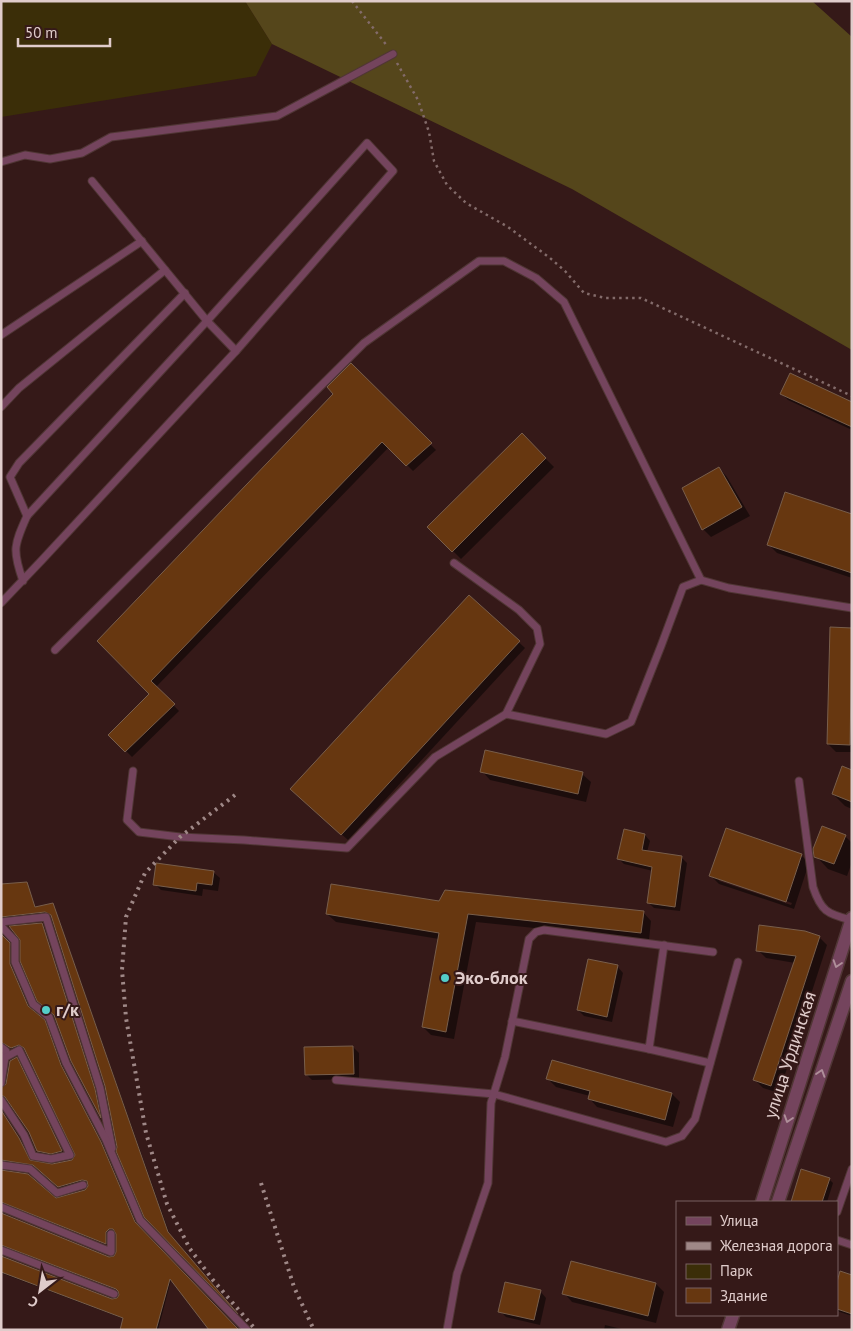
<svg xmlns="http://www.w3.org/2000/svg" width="853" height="1331" font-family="'PT Sans',sans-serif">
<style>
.green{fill:#3b2e08}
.forest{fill:#55461b}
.shadow{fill:#0007;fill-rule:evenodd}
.building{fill:#673710;stroke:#785e4b}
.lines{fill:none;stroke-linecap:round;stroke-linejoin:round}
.service-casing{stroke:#503635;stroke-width:9}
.minor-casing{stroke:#503635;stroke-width:15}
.path{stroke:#836b6a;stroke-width:2.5;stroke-dasharray:2.5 4;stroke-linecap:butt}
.service{stroke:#74445d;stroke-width:7}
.minor{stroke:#74445d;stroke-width:12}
.rail{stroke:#9f8887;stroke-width:4;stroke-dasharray:2.5 5;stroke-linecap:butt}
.oneway{stroke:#af8f9a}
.poi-dot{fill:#54cdc8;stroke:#351918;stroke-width:2}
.labels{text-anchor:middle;stroke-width:4;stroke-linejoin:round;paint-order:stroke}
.poi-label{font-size:18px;font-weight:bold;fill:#e0cccb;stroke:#351918;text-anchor:start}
.street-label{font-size:18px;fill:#e0cccb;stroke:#351918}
</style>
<rect width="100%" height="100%" fill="#351918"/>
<polygon class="green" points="1,1 245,1 272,44 256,76 1,117"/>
<polygon class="forest" points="245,1 812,1 852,37 852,350 572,189 272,44"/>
<g class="shadow">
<polygon points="351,365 436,450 413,471 389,447 156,687 179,711 132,757 110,735 151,694 98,641 335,394"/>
<polygon points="782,394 852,404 852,430 788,400"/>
<polygon points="522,435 554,467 461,559 429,527"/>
<polygon points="719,468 727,477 750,516 711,537 703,529 684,488"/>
<polygon points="852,515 852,578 777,553 768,544"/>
<polygon points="469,596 525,648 348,840 298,795"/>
<polygon points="852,629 852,752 836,752 828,744"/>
<polygon points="482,771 582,774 591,782 586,802 490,780"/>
<polygon points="852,771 852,809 845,806 833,794"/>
<polygon points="645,835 650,841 647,852 681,857 687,863 680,911 654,908 648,902 653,871 624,864 618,858"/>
<polygon points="845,836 852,843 852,862 847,876 828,869 816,856"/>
<path d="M801 855 809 863 794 909 719 884 711 876ZM719 878 792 903 791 905 719 881Z"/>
<polygon points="213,872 220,878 218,891 203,889 202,896 161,890 155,884"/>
<polygon points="27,883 36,908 52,904 54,906 170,1235 146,1216 106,1086 51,913 1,919 1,885"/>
<polygon points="440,902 643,912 651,921 649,940 476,922 454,1039 431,1035 423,1027 439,939 336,922 327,914"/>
<polygon points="42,924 96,1092 101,1115 72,1060 55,1014"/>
<polygon points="1,936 11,946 11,967 30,1009 46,1024 63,1068 103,1145 138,1227 171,1280 158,1330 121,1330 124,1319 1,1273 1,1257 112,1300 120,1297 119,1290 3,1246 1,1248 1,1214 111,1259 115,1257 118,1252 118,1233 114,1230 108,1234 107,1245 6,1204 1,1204 1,1172 56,1200 86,1191 89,1187 88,1183 84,1181 61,1188 34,1165 1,1162 1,1111 21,1141 31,1162 50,1166 72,1161 76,1157 25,1047 19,1047 13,1050 5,1043 1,1045"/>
<polygon points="819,937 827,945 779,1093 763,1088 755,1080 795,963 766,958 758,950"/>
<polygon points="617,966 623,973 612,1022 584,1016 578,1010"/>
<polygon points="353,1047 359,1053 359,1079 312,1080 306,1074"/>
<polygon points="18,1061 63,1153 54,1155 40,1153 30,1132 6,1096 1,1097 1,1089 7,1087"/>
<polygon points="548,1079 672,1094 680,1102 673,1127 597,1107 589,1098 590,1096 556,1087"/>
<polygon points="802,1171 829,1179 833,1183 827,1202 792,1202"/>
<polygon points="571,1263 656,1284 664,1292 656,1323 572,1302 564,1293"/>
<polygon points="841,1273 852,1276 852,1316 837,1311 837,1286"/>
<polygon points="540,1291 546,1298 540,1325 506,1317 500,1311"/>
<polygon points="605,1325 626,1330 604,1330"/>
</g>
<g class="building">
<polygon points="351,363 432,443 406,466 382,442 151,681 175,704 125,752 108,735 149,694 97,641 333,394 327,387"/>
<polygon points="790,373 852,402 852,427 780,394"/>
<polygon points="522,433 546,458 452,552 427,527"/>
<polygon points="719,467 742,507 702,530 682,488"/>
<polygon points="785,492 852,514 852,573 767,545"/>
<polygon points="469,595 520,641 341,835 290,789"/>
<polygon points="830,627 852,628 850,745 827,744"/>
<polygon points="485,750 583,772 578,794 480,772"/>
<polygon points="842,766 852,770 852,802 832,794"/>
<polygon points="822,826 846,835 834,864 814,857 813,849"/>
<polygon points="726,828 802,854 786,902 709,876"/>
<polygon points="624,829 645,834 642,850 682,856 675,907 647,903 652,867 617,859"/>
<polygon points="156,863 214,871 212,885 197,883 196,891 153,885"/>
<polygon points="27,882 35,907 53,903 168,1232 238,1314 144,1217 116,1151 117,1147 105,1086 51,915 45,912 1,917 1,884"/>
<polygon points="331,884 439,901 445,890 644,911 641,933 468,914 446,1032 422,1027 439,933 326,914"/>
<polygon points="42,923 95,1089 101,1118 71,1061 54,1015 37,1001 20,961 20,940 9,926"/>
<polygon points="759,925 805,931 820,936 771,1086 753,1080 796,956 756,951"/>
<polygon points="1,934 10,943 10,964 28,1006 45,1020 61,1065 101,1142 135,1222 239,1330 209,1330 170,1279 156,1330 120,1330 123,1318 1,1272 1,1256 112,1299 117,1298 119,1295 118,1291 116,1289 1,1245 1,1213 109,1257 114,1256 116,1252 116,1234 113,1229 109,1229 106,1232 106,1244 1,1202 1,1170 28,1174 56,1198 85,1190 88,1186 87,1181 82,1180 58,1187 33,1165 1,1160 1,1110 19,1138 30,1160 52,1164 72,1160 75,1155 24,1048 19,1045 11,1048 1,1042"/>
<polygon points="588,959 618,965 607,1017 577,1010"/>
<polygon points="353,1046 354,1074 305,1075 304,1047"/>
<polygon points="17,1057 62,1151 51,1154 37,1151 29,1132 5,1097 1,1095 1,1088 6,1084 10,1061"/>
<polygon points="552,1060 672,1093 665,1120 588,1099 590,1091 546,1079"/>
<polygon points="801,1169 830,1178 822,1202 791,1202"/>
<polygon points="571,1261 656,1283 648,1316 562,1294"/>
<polygon points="840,1271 852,1275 852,1314 837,1309 837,1282"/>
<polygon points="505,1282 541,1290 534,1320 498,1312"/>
</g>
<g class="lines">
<defs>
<g id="service">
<polyline points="1,162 25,155 50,159 82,153 111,137 277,116 393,54"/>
<polyline points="92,181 207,321 236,351"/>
<polyline points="1,335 142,241"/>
<polyline points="1,407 19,388 165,270"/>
<polyline points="27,516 10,477 19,463 185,293"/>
<polyline points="454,563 519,610 537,628 540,644 506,714"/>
<path d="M1 603 42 560 236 351 393 171 367 143 207 321 27 516C14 545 12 550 23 581"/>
<polyline points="55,650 364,343 479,261 504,261 536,278 564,302 701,580"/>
<polyline points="133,771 127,820 139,832 180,837 244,840 347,848 435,757 506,714 606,734 631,722 661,646 683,587 701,580 729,588 852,608"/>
<path d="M799 781 813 887C821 911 827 914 851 920"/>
<polyline points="1,922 46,917 100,1088 112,1148"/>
<polyline points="1,926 15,941 15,962 33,1004 49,1017 66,1063 106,1140 140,1220 247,1330"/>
<polyline points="512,1021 649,1049 664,945"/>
<polyline points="1,1047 6,1051 1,1083"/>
<polyline points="649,1049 710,1063"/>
<polyline points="336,1080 494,1094 666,1142 682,1136 695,1119 738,962"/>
<polyline points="1,1100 24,1135 33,1156 51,1159 70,1155 19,1050 6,1057"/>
<polyline points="1,1165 30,1169 57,1193 83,1185"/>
<polyline points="1,1207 111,1252 111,1234"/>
<polyline points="837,1212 852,1169"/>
<polyline points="837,1240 852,1245"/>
<polyline points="1,1250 114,1294"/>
<polyline points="447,1330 457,1274 488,1183 491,1103 505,1057 529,939 536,932 544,930 713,952"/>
</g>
<g id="minor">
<polyline points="762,1202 852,918"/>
<polyline points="778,1202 852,981"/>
<polyline points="728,1330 733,1315"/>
</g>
</defs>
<use href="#service" class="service-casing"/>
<use href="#minor" class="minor-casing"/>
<g class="path">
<polyline points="352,1 388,47"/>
<polyline points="397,63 418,100 429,132 434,161 447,185 466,203 508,227 550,258 565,271 584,293 605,298 641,298 852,396"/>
</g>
<use href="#service" class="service"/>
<use href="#minor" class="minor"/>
<g class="rail">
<polyline points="235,795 180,837 145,873 126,917 122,970 126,1018 146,1133 167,1204 190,1249 213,1280 256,1330"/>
<polyline points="261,1183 294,1287 314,1330"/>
</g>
</g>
<defs><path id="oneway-chevron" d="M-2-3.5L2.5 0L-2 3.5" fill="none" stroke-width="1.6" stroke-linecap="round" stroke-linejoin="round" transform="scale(1.25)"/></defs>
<g class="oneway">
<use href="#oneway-chevron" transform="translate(837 964) rotate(108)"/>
<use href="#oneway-chevron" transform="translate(821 1073) rotate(-72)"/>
<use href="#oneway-chevron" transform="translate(788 1119) rotate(108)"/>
</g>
<g class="poi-dot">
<circle cx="445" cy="978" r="5"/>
<circle cx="46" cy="1010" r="5"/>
</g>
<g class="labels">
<g class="poi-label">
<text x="455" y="984">Эко-блок</text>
<text x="56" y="1016">г/к</text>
</g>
<g class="street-label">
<text transform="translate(790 1055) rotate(-72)" y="6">улица Урдинская</text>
</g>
</g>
<rect width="853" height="1331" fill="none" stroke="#e0cccb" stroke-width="5"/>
<rect x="676" y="1201" width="162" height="115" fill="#351918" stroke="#796160"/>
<rect x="686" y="1217" width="25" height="8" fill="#74445d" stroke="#796160"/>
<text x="720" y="1226" font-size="15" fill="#e0cccb">Улица</text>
<rect x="686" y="1242" width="25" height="8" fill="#9f8887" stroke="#796160"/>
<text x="720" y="1251" font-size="15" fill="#e0cccb">Железная дорога</text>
<rect x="686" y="1264" width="25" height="15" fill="#3b2e08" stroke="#796160"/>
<text x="720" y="1276" font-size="15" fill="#e0cccb">Парк</text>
<rect x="686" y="1288" width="25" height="15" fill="#673710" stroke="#796160"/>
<text x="720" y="1301" font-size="15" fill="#e0cccb">Здание</text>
<g transform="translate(40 1291) rotate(211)" stroke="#351918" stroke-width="4" paint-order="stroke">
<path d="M0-4L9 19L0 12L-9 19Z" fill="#e0cccb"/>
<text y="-8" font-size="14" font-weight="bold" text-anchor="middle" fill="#e0cccb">С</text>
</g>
<path d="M18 38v8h92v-8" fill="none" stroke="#e0cccb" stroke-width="2.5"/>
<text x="25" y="38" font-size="15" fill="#e0cccb" stroke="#351918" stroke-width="4" paint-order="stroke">50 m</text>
</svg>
